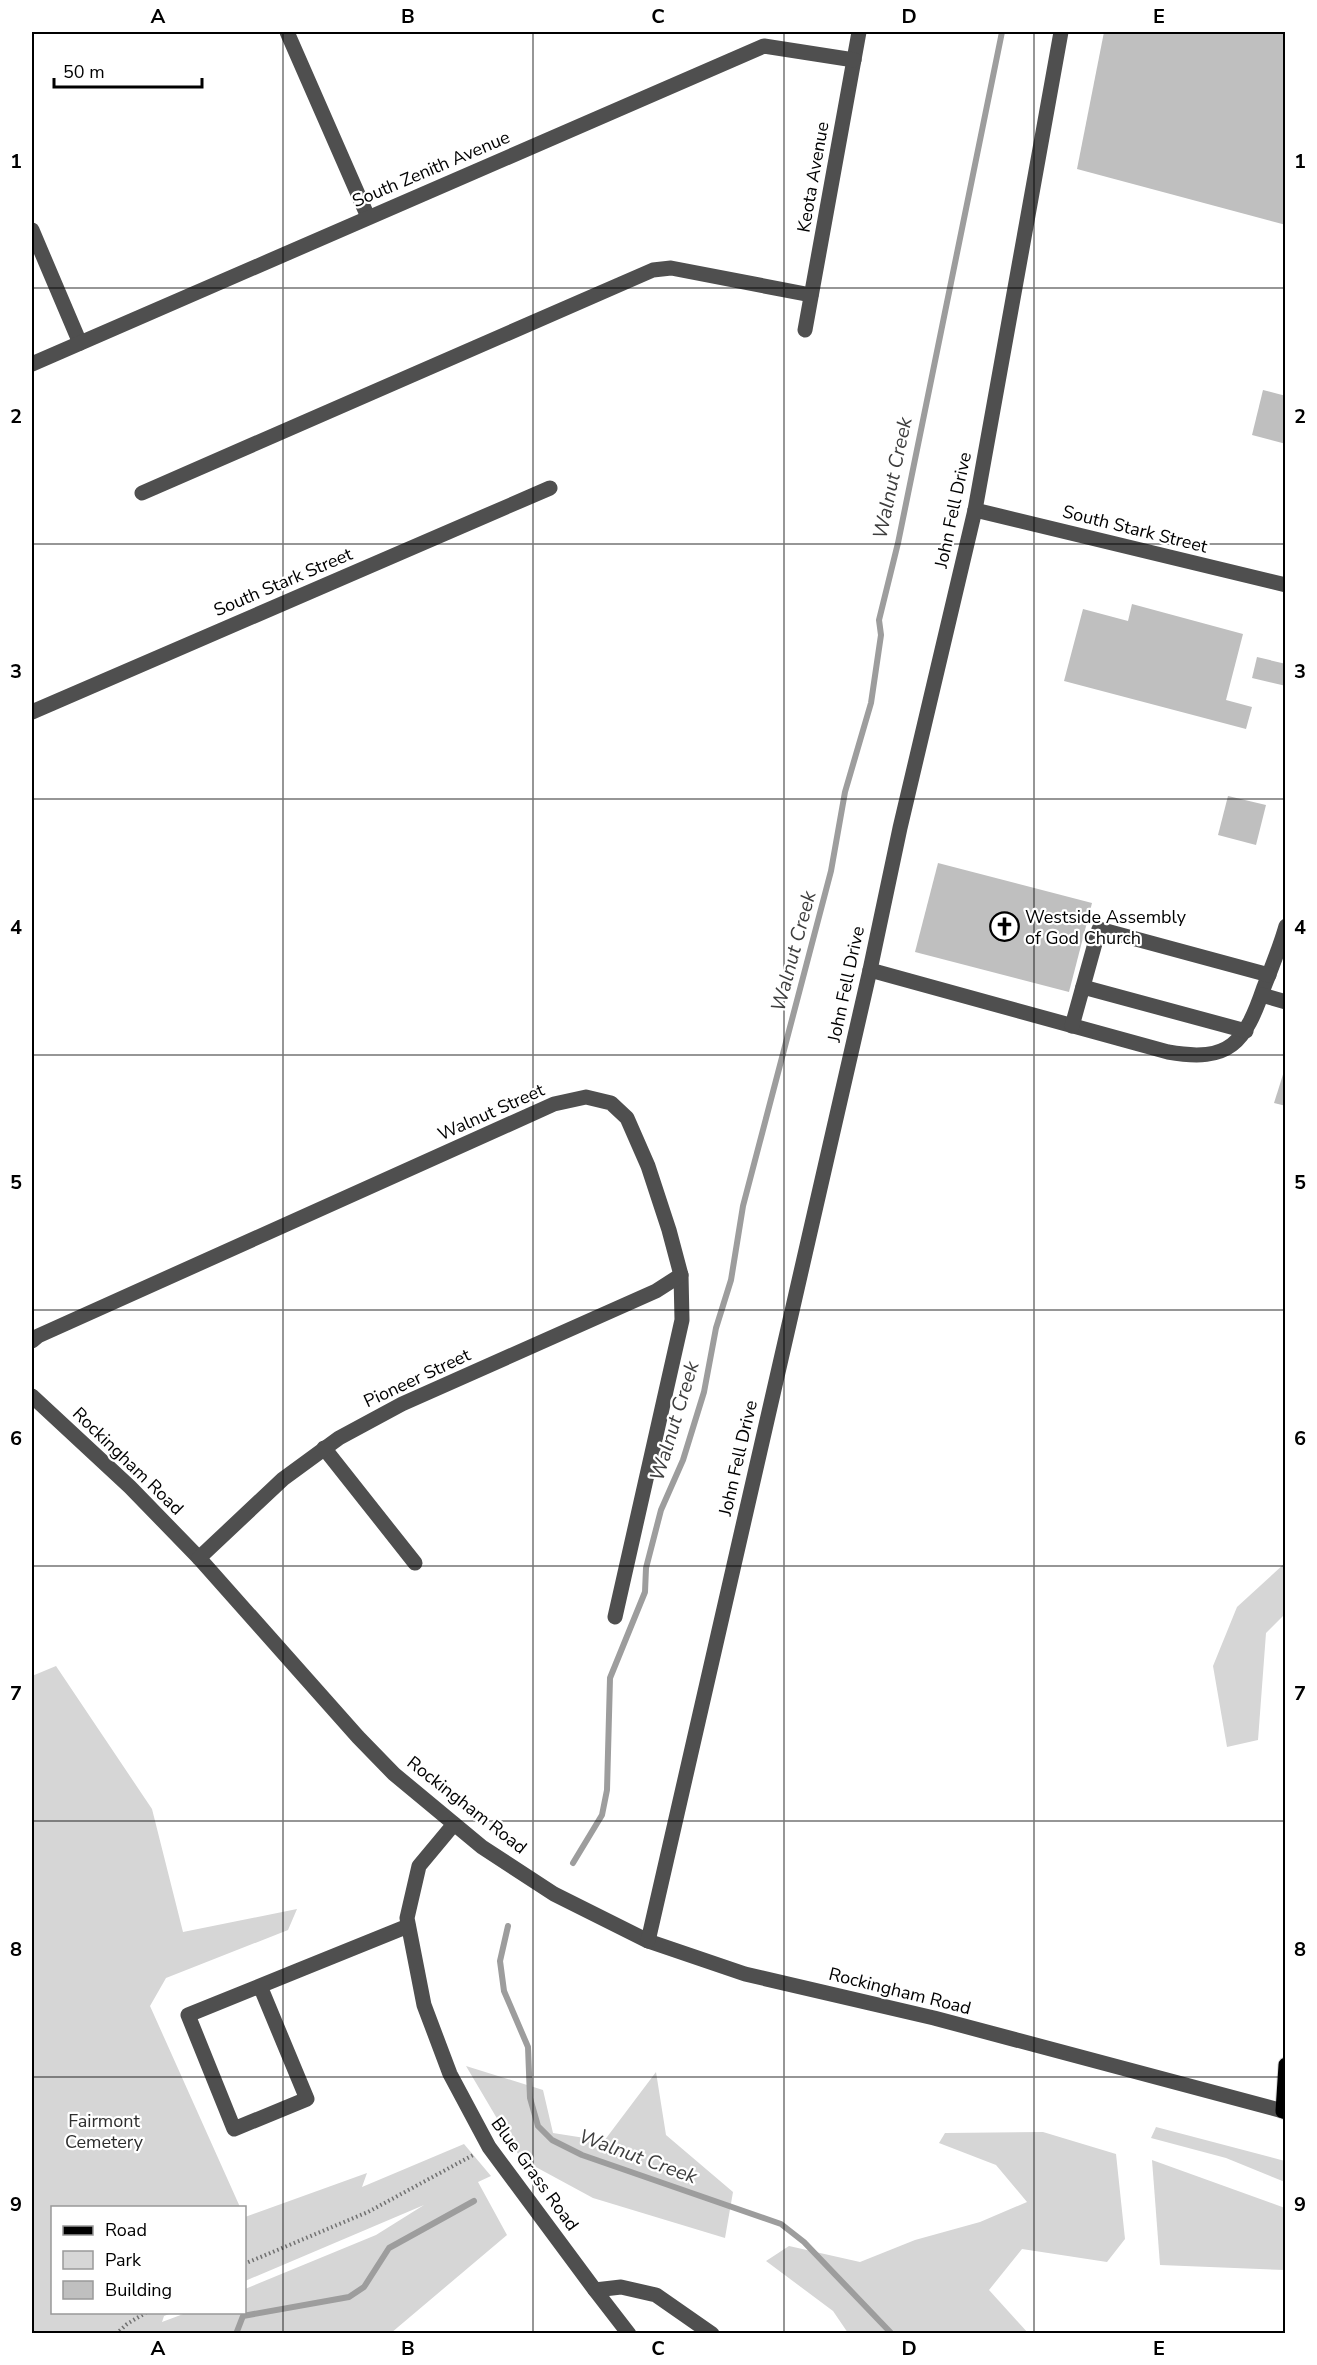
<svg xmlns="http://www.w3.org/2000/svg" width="1317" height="2365" font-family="'Nunito Sans',sans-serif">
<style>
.green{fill:#d6d6d6}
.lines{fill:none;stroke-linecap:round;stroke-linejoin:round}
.stream{stroke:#9d9d9d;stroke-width:6}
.building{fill:#bfbfbf}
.major-casing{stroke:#dbdbdb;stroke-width:17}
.path{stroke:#717171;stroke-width:4;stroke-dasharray:1.5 3;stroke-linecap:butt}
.minor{stroke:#4f4f4f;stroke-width:15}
.major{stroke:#000;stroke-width:15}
.grid{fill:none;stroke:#000;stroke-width:1.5;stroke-opacity:0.55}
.labels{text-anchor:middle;stroke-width:4.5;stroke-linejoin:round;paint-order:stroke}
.street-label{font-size:18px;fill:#000;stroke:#fff}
.poi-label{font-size:18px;fill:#000;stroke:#fff;text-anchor:start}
.park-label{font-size:18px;fill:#2d2d2d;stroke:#fff}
.water-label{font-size:20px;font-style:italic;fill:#3e3e3e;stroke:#fff}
.neatline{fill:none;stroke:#000;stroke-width:2}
.grid-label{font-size:20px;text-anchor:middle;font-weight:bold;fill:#000}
</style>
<rect width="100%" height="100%" fill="#fff"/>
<g class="green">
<polygon points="1285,1563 1285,1614 1266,1633 1258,1740 1227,1747 1213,1666 1237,1607"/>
<polygon points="56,1666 152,1809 183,1932 297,1909 288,1930 166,1978 150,2006 240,2207 52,2208 52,2312 172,2313 164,2316 162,2322 186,2313 244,2312 245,2289 376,2235 424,2205 245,2281 245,2217 367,2173 362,2187 464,2144 491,2176 478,2182 507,2235 391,2333 32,2333 32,1676"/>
<polygon points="466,2066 543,2090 553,2133 604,2141 656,2072 666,2135 733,2192 725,2238 593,2198 521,2159"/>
<polygon points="1156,2127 1285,2161 1285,2182 1226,2158 1151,2138"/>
<polygon points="1043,2132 1116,2154 1125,2239 1107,2262 1022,2249 989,2290 1028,2333 848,2333 833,2311 766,2261 789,2246 860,2262 915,2240 980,2222 1027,2202 996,2165 939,2143 945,2133"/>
<polygon points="1152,2160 1285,2208 1285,2270 1160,2265"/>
</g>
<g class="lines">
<g class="stream">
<polyline points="573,1863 602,1815 607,1790 610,1678 645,1592 646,1568 661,1510 683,1460 704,1392 716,1328 731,1280 743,1206 831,871 845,792 871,703 881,635 879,620 898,543 1002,32"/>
<polyline points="508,1926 500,1961 504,1991 528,2047 530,2098 538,2126 552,2140 582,2155 781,2224 804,2242 892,2334"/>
<polyline points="236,2334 243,2316 349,2297 364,2287 389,2248 474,2201"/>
</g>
</g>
<g class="building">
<polygon points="1104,32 1286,32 1286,225 1077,169"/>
<polygon points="1263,390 1286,396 1286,444 1252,435"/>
<polygon points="1132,604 1243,634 1226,700 1252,707 1246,729 1064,681 1083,609 1128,621"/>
<polygon points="1257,657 1286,664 1286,686 1252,678"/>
<polygon points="1228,796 1266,805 1256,845 1218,835"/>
<polygon points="938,863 1092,903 1069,992 915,952"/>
<polygon points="1286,1065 1286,1106 1274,1103"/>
</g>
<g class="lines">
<defs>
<polyline id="major" points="1286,2065 1283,2111 1286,2112"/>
</defs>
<use href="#major" class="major-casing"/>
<g class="path">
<polyline points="244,2264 368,2212 475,2154"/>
<polyline points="116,2334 127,2324 147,2312"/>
</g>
<g class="minor">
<polyline points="287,32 368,217"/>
<polyline points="32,230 80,343"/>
<polyline points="805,330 859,32"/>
<polyline points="32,364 764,46 854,60"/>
<polyline points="142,493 653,270 671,268 811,295"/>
<polyline points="975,510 1286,585"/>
<polyline points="32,712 550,488"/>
<path d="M870 970 1168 1052C1230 1063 1245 1043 1264 987 1272 967 1280 947 1286 926"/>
<polyline points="1083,987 1246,1031"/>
<polyline points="1262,995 1286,1002"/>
<polyline points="1072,1026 1099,929 1269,975"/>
<polyline points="32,1341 38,1336 554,1104 586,1097 611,1103 627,1118 648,1166 669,1230 681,1275 682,1320 615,1617"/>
<polyline points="32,1396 130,1487 199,1558 358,1737 394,1774 482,1847 554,1894 648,1941 745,1974 934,2018 1283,2111"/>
<polyline points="324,1448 415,1563"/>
<polyline points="199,1558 283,1479 339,1438 402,1404 656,1291 681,1275"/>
<polyline points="454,1824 419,1866 407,1918 424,2005 450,2074 489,2147 595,2290 621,2287 656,2295 712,2334"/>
<polyline points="648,1941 870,970 900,828 975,510 1061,32"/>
<path d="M260 1986 307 2099 234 2129 188 2015C261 1985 335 1956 408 1926"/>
<polyline points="595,2290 629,2334"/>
</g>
<use href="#major" class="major"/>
</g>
<path class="grid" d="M283 32V2334M533 32V2334M784 32V2334M1034 32V2334M32 288H1286M32 544H1286M32 799H1286M32 1055H1286M32 1310H1286M32 1566H1286M32 1821H1286M32 2077H1286"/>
<defs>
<symbol id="church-ring" viewBox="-11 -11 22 22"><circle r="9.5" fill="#fff" stroke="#000" stroke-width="1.5"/><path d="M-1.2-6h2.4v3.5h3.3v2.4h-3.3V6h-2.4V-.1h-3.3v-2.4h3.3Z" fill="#000"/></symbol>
</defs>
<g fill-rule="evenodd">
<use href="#church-ring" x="988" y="910" width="33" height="33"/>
</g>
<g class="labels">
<g class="street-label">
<text transform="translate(431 169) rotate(-23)" y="6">South Zenith Avenue</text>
<text transform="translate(813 177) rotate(-80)" y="6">Keota Avenue</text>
<text transform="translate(953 510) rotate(-78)" y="6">John Fell Drive</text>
<text transform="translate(1135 529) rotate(14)" y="6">South Stark Street</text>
<text transform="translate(283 582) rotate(-23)" y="6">South Stark Street</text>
<text transform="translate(846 984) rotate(-78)" y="6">John Fell Drive</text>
<text transform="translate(491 1112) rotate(-24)" y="6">Walnut Street</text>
<text transform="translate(417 1378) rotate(-25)" y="6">Pioneer Street</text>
<text transform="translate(738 1458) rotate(-77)" y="6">John Fell Drive</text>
<text transform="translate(128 1461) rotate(44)" y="6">Rockingham Road</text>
<text transform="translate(467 1805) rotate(38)" y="6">Rockingham Road</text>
<text transform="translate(900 1991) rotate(14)" y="6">Rockingham Road</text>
<text transform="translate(535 2174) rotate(54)" y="6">Blue Grass Road</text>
</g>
<g class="poi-label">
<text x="1025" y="923">Westside Assembly<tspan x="1025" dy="21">of God Church</tspan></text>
</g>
<g class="park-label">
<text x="104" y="2127">Fairmont<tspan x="104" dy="21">Cemetery</tspan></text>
</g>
<g class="water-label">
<text transform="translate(892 478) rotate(-78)" y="7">Walnut Creek</text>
<text transform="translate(793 951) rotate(-75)" y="7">Walnut Creek</text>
<text transform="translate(674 1421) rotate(-73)" y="7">Walnut Creek</text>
<text transform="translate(638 2156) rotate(20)" y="7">Walnut Creek</text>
</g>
</g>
<rect width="1317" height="2365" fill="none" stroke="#ffffff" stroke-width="66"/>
<rect x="51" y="2206" width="195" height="108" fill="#ffffff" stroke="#999999" stroke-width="1.5"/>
<rect x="63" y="2226" width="30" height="9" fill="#000000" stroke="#999999" stroke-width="1.5"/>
<text x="105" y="2236" font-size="18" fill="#000000">Road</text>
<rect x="63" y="2251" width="30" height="18" fill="#d6d6d6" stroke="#999999" stroke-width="1.5"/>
<text x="105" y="2266" font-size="18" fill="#000000">Park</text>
<rect x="63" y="2281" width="30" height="18" fill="#bfbfbf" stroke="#999999" stroke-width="1.5"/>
<text x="105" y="2296" font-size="18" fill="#000000">Building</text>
<path d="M54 78v9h148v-9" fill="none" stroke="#000000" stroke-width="3"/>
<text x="63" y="78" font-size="18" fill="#000000" stroke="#ffffff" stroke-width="4.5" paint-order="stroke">50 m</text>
<rect x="33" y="33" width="1251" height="2299" class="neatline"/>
<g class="grid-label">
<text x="158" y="23">A</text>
<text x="408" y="23">B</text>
<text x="658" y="23">C</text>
<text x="909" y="23">D</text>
<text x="1159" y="23">E</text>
<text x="16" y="168">1</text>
<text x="1300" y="168">1</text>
<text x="16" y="423">2</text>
<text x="1300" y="423">2</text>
<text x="16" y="678">3</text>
<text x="1300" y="678">3</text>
<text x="16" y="934">4</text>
<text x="1300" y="934">4</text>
<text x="16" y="1189">5</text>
<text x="1300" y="1189">5</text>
<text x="16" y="1445">6</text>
<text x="1300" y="1445">6</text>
<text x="16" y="1700">7</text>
<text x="1300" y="1700">7</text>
<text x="16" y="1956">8</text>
<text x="1300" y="1956">8</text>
<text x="16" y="2211">9</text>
<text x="1300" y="2211">9</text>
<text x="158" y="2355">A</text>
<text x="408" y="2355">B</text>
<text x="658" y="2355">C</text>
<text x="909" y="2355">D</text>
<text x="1159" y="2355">E</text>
</g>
</svg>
